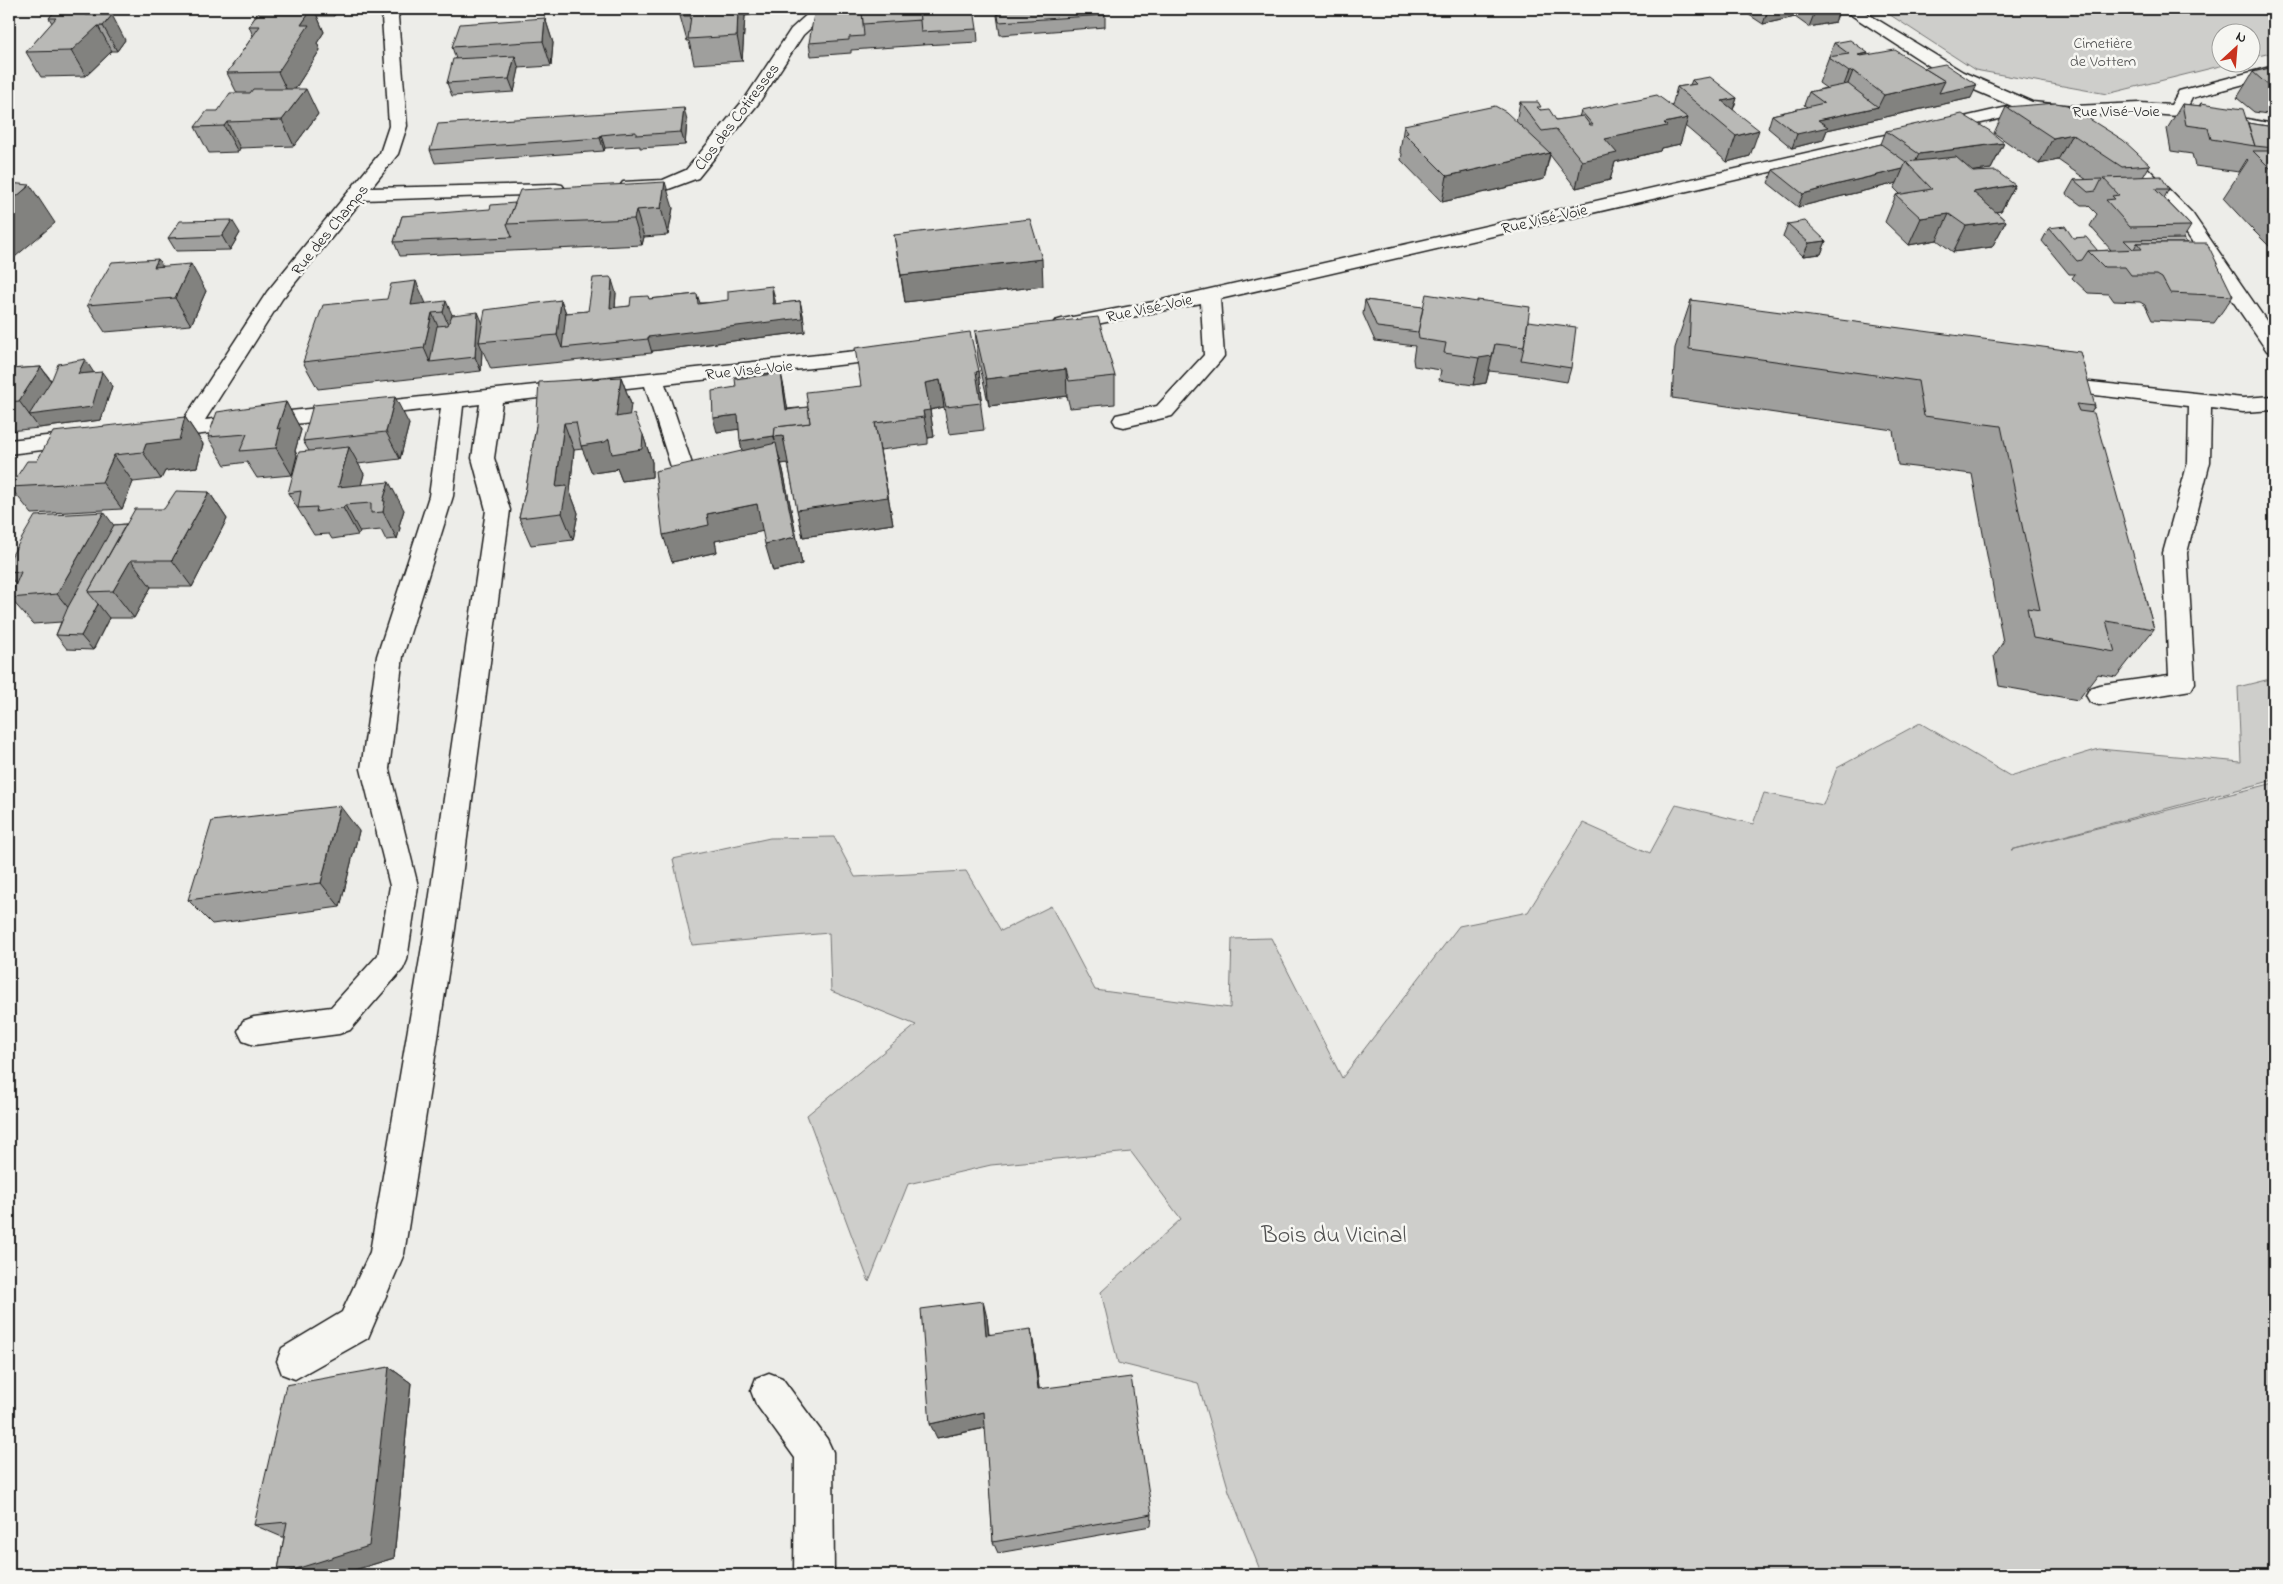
<svg xmlns="http://www.w3.org/2000/svg" width="2283" height="1584" font-family="'Indie Flower',sans-serif">
<style>
.green{fill:#cececb;stroke:#757574}
.lines{fill:none;stroke-linecap:round;stroke-linejoin:round}
.minor-casing{stroke:#1c1c1c;stroke-width:3}
.minor{fill:#f6f6f2;fill-rule:evenodd}
.wall{fill:#9f9f9d;stroke:#1c1c1c}
.shaded-wall{fill:#82827f;stroke:#1c1c1c}
.building{fill:#b9b9b6;stroke:#1c1c1c}
.labels{text-anchor:middle;stroke-width:5;stroke-linejoin:round;paint-order:stroke}
.far-park-label{font-size:16px;fill:#515151;stroke:#f6f6f2}
.far-street-label{font-size:16px;fill:#1c1c1c;stroke:#f6f6f2}
.near-park-label{font-size:24px;fill:#515151;stroke:#f6f6f2}
</style>
<rect width="100%" height="100%" fill="#edede9"/>
<filter id="ink" filterUnits="userSpaceOnUse"><feTurbulence type="fractalNoise" baseFrequency=".02" numOctaves="2"/><feDisplacementMap in="SourceGraphic" scale="10" xChannelSelector="R" yChannelSelector="G"/><feConvolveMatrix kernelMatrix="1 2 1 2 8 2 1 2 1" color-interpolation-filters="sRGB"/></filter>
<g filter="url(#ink)">
<g class="green">
<polygon points="1881,9 2274,9 2274,52 2251,58 2250,32 2220,32 2220,62 2232,63 2107,94 1975,70"/>
<polygon points="2274,678 2274,780 2011,850 2274,783 2274,1575 1262,1575 1229,1491 1198,1383 1118,1363 1101,1292 1181,1219 1131,1152 991,1165 908,1184 869,1282 807,1115 916,1025 831,991 829,933 692,945 673,859 770,838 834,837 855,877 966,871 1001,931 1051,906 1095,990 1230,1008 1232,939 1271,938 1342,1078 1459,926 1528,912 1583,823 1650,853 1676,805 1753,824 1764,793 1823,805 1837,768 1920,723 2010,776 2099,749 2241,762 2238,687"/>
</g>
<g class="lines">
<defs>
<g id="minor">
<polygon points="386,9 402,9 398,17 407,126 398,154 371,188 556,184 562,185 565,189 562,193 556,194 362,200 282,299 205,420 894,347 901,349 904,353 901,357 894,359 665,384 695,473 708,472 716,474 719,479 716,484 687,489 679,487 676,482 645,386 502,402 494,458 510,510 455,929 404,1254 368,1338 295,1379 282,1374 277,1361 282,1348 342,1312 370,1252 425,929 486,510 472,458 480,404 463,406 453,496 403,656 389,769 418,886 407,960 403,969 350,1030 339,1034 254,1045 243,1041 238,1031 243,1021 254,1017 331,1007 378,955 390,886 361,769 377,656 429,496 441,408 156,439 148,437 145,432 148,427 182,422 267,292 380,153 389,126 382,17"/>
<path d="M813 9H903C895 21 840 16 826 14L803 35 758 104 698 178 666 190H623L620 186 623 182 663 180 686 170 746 97 791 29Z"/>
<polygon points="1842,9 1860,9 1963,72 2032,102 2074,106 2140,103 2171,105 2179,91 2274,66 2274,76 2192,98 2187,108 2274,124 2274,134 2177,116 2140,113 2074,116 2029,112 1220,299 1224,356 1221,360 1172,416 1124,427 1116,425 1113,420 1116,415 1157,406 1204,355 1201,303 1062,331 1055,329 1052,325 1055,321 1062,319 1153,302 2012,106 1951,80"/>
<polygon points="2117,142 2123,143 2192,213 2274,332 2274,353 2267,351 2178,221 2111,151 2108,147 2111,143"/>
<polygon points="2052,378 2243,398 2274,396 2274,410 2243,412 2211,408 2210,462 2187,553 2195,683 2191,690 2099,705 2090,702 2086,695 2090,688 2099,685 2169,675 2163,553 2188,462 2189,406 2044,389 2041,384 2044,379"/>
<polygon points="84,432 92,434 95,439 92,444 9,454 9,440"/>
<polygon points="769,1373 782,1378 827,1439 833,1452 834,1575 794,1575 795,1458 756,1404 751,1391 756,1378"/>
</g>
</defs>
<use href="#minor" class="minor-casing"/>
<use href="#minor" class="minor"/>
</g>
<g class="wall">
<polygon points="43,9 123,9 120,12 98,12 100,15 125,40 117,51 112,51 86,76 41,77 26,52 52,23 49,18 55,11 44,11"/>
<polygon points="261,9 339,9 334,16 317,16 324,32 317,43 320,50 295,89 318,114 294,146 240,148 238,152 209,153 195,127 218,111 237,93 227,73 253,36 249,26"/>
<polygon points="681,9 751,9 751,15 745,16 742,61 694,64 689,41 687,41 680,16"/>
<polygon points="996,9 1103,9 1105,15 1105,27 1000,35"/>
<polygon points="1740,9 1840,9 1835,22 1809,27 1795,17 1763,24"/>
<polygon points="862,12 977,29 978,42 923,45 923,43 923,45 851,50 851,53 811,56 809,43"/>
<polygon points="545,18 553,43 551,66 519,68 514,92 452,96 447,83 456,59 452,47"/>
<polygon points="1834,43 1867,55 1971,98 1827,130 1823,140 1792,148 1768,128 1772,115 1807,107 1804,105 1809,92 1826,88 1819,83"/>
<polygon points="2274,67 2274,115 2254,112 2237,98 2253,72"/>
<polygon points="1692,80 1737,98 1733,110 1750,156 1727,162 1685,126 1680,144 1661,148 1660,151 1615,162 1610,180 1576,188 1550,155 1544,179 1442,202 1401,160 1402,154 1400,151 1404,125 1516,122 1520,102 1541,110 1556,120 1579,117 1581,111 1672,106 1677,87 1690,85"/>
<polygon points="2201,103 2248,123 2274,127 2274,251 2251,228 2223,198 2248,160 2247,159 2239,172 2195,166 2192,154 2171,151 2167,129 2182,104 2199,106"/>
<polygon points="2006,107 2150,165 2143,177 2169,189 2164,198 2191,226 2183,239 2233,296 2214,323 2152,320 2145,305 2140,302 2114,301 2109,294 2088,293 2072,278 2075,274 2069,274 2042,241 2049,228 2073,238 2098,251 2111,250 2090,226 2097,214 2088,205 2081,205 2066,194 2074,180 2087,180 2058,160 2039,164 1994,133"/>
<polygon points="687,121 685,145 640,148 640,146 605,148 604,151 435,163 430,150"/>
<polygon points="1886,131 2004,143 1991,169 1972,171 2015,185 2001,211 1996,212 2006,221 1992,247 1953,252 1937,240 1909,245 1885,222 1896,195 1900,194 1894,188 1897,183 1830,199 1798,207 1768,183 1773,170 1881,144"/>
<polygon points="673,208 668,235 644,237 642,245 400,256 394,242 402,216"/>
<polygon points="1788,224 1826,241 1821,254 1803,256 1783,237"/>
<polygon points="240,233 230,250 176,251 168,238"/>
<polygon points="894,235 1043,286 905,302"/>
<polygon points="163,266 206,291 191,325 105,332 87,305"/>
<polygon points="616,293 615,308 630,306 649,299 697,294 700,303 775,300 775,304 800,301 803,315 805,332 652,351 652,353 491,369 482,349 481,371 318,389 303,362 426,304 453,315 483,324 561,300 566,313 588,311"/>
<polygon points="1365,300 1528,321 1571,368 1567,382 1518,374 1489,371 1486,383 1473,385 1439,380 1441,370 1414,366 1413,359 1415,346 1375,341 1363,314"/>
<polygon points="1691,300 2095,406 2091,413 2154,629 2116,677 2098,674 2078,700 1999,686 1994,656 2003,642 1972,474 1898,465 1893,430 1672,398 1675,348"/>
<polygon points="975,331 1115,376 1115,404 1070,408 1067,396 989,406 978,358"/>
<polygon points="41,367 51,380 94,373 112,386 101,420 39,428 9,431 9,369"/>
<polygon points="979,371 982,398 980,399 984,430 949,434 944,407 930,410 934,437 928,438 928,444 880,450 893,524 803,537 788,463 781,464 777,450 783,470 802,564 773,571 763,531 715,541 717,552 672,562 742,451 739,429 717,432 784,387 787,409 808,407 861,386"/>
<polygon points="621,377 631,404 629,414 643,435 652,462 652,477 622,481 617,468 615,470 592,473 583,449 574,450 570,492 578,513 573,540 531,545 519,518 526,488 536,426"/>
<polygon points="286,402 301,430 295,451 297,455 292,475 257,478 247,462 225,465 208,437"/>
<polygon points="185,417 203,444 197,467 165,471 161,479 133,482 122,509 32,514 10,487 37,461"/>
<polygon points="409,424 400,459 358,464 364,474 361,485 404,510 399,526 400,528 397,539 386,540 381,530 360,532 358,535 332,539 329,534 314,535 288,493 309,451 303,441"/>
<polygon points="209,492 227,519 192,587 151,587 134,618 109,618 93,650 67,649 56,635 61,622 33,624 10,598 16,584 9,576 9,560 114,525 126,524"/>
<polygon points="359,831 340,907 212,924 188,900"/>
<polygon points="987,1318 989,1334 1034,1346 1039,1388 1152,1514 1151,1526 998,1553 993,1542 986,1428 937,1438"/>
<polygon points="389,1367 411,1383 394,1558 338,1575 277,1575 284,1537 282,1537 254,1525"/>
</g>
<g class="shaded-wall">
<polygon points="92,9 96,9 105,24 112,15 125,40 117,51 103,26 98,26 112,51 86,76 71,51 86,15"/>
<polygon points="312,9 314,9 324,32 317,43 320,50 290,97 278,72 301,25"/>
<polygon points="331,9 339,9 334,16"/>
<polygon points="738,9 743,9 745,16 742,61 737,36"/>
<polygon points="1768,9 1797,9 1795,17 1763,24"/>
<polygon points="1816,9 1840,9 1835,22 1809,27"/>
<polygon points="545,18 553,43 551,66 543,41"/>
<polygon points="1868,53 1859,76 1853,71 1843,97 1839,98 1849,72 1858,55"/>
<polygon points="515,56 519,69 514,92 509,79"/>
<polygon points="1945,81 1977,85 1971,98 1827,130 1823,140 1792,148 1797,134 1818,120 1878,107 1884,95"/>
<polygon points="306,89 318,114 294,146 282,120"/>
<polygon points="1737,98 1728,124 1722,101"/>
<polygon points="684,108 687,121 685,145 681,132"/>
<polygon points="1688,118 1680,144 1661,148 1660,151 1615,162 1610,180 1576,188 1582,161 1605,139 1664,123"/>
<polygon points="227,122 240,148 238,152 224,126"/>
<polygon points="1759,130 1750,156 1727,162 1736,136"/>
<polygon points="2072,134 2058,160 2039,164 2053,138"/>
<polygon points="601,135 605,148 604,151 600,138"/>
<polygon points="2004,143 1991,169 1921,178 1913,167 1919,154"/>
<polygon points="1550,153 1544,179 1442,202 1447,176"/>
<polygon points="1903,169 1897,183 1830,199 1798,207 1803,194 1835,185"/>
<polygon points="665,182 673,208 668,235 661,208"/>
<polygon points="30,185 55,223 9,262 9,203"/>
<polygon points="2015,185 2001,211 1960,218 1973,192"/>
<polygon points="636,210 644,237 642,245 634,219"/>
<polygon points="1949,214 1937,240 1909,245 1921,218"/>
<polygon points="232,220 240,233 230,250 222,236"/>
<polygon points="2006,221 1992,247 1953,252 1966,226"/>
<polygon points="1826,241 1821,254 1803,256 1809,243"/>
<polygon points="158,259 174,285 154,267"/>
<polygon points="1042,259 1043,286 905,302 901,275"/>
<polygon points="191,264 206,291 191,325 175,298"/>
<polygon points="612,280 616,293 614,322 610,308"/>
<polygon points="416,281 428,308 411,305"/>
<polygon points="772,286 775,300 776,318 773,304"/>
<polygon points="561,300 571,327 562,348 557,335"/>
<polygon points="446,301 458,328 454,339 443,312"/>
<polygon points="800,301 803,315 805,332 652,351 652,353 648,339 648,337"/>
<polygon points="478,312 484,326 479,342 482,349 481,371 475,357"/>
<polygon points="432,313 444,340 430,362 424,348"/>
<polygon points="1495,344 1486,383 1473,385 1479,358"/>
<polygon points="85,359 94,373 78,374"/>
<polygon points="41,367 60,394 102,372 112,386 101,420 39,428 19,401"/>
<polygon points="1066,369 1067,396 989,406 986,379"/>
<polygon points="979,371 982,398 979,399 976,372"/>
<polygon points="781,373 784,387 790,423 786,410"/>
<polygon points="621,377 631,404 626,444 616,417"/>
<polygon points="940,380 944,407 930,410 934,437 928,438 923,411 925,383"/>
<polygon points="395,397 409,424 400,459 386,432"/>
<polygon points="286,402 301,430 295,451 297,455 292,475 276,448 277,429"/>
<polygon points="738,415 741,429 717,432 713,418"/>
<polygon points="185,417 203,444 197,467 165,471 161,479 143,452 146,444"/>
<polygon points="564,423 574,450 570,492 578,513 573,540 562,513 556,487"/>
<polygon points="875,423 893,524 803,537 797,510"/>
<polygon points="643,435 652,462 652,477 622,481 617,468 615,470 592,473 581,446 609,439"/>
<polygon points="774,436 783,436 789,463 781,464 777,450 783,470 802,564 773,571 765,544 795,537 743,455 740,441"/>
<polygon points="349,447 364,474 356,504 338,487"/>
<polygon points="114,455 133,482 122,509 102,482"/>
<polygon points="389,482 404,510 399,526 400,528 397,539 383,512 383,501"/>
<polygon points="209,492 227,519 192,587 172,560"/>
<polygon points="757,504 764,531 715,541 717,552 672,562 663,535 707,514"/>
<polygon points="345,505 360,532 358,535 343,508"/>
<polygon points="104,512 124,539 88,592 79,621 57,594"/>
<polygon points="131,560 151,587 134,618 113,591"/>
<polygon points="98,604 109,618 93,650 81,636"/>
<polygon points="340,806 359,831 340,907 321,883"/>
<polygon points="983,1301 987,1318 990,1351 986,1335"/>
<polygon points="1031,1329 1034,1346 1041,1404 1038,1389"/>
<polygon points="389,1367 411,1383 394,1558 338,1575 277,1575"/>
<polygon points="984,1412 989,1427 937,1438 930,1424"/>
</g>
<g class="building">
<polygon points="57,9 92,9 86,15 112,15 103,26 98,26 71,51 26,52 56,18 49,18"/>
<polygon points="261,9 312,9 301,25 309,25 278,72 227,73 260,26 249,26"/>
<polygon points="681,9 738,9 737,36 688,39 691,16 680,16"/>
<polygon points="862,9 919,9 920,20 863,24"/>
<polygon points="919,9 974,9 977,29 921,32"/>
<polygon points="997,9 1103,9 1105,15 999,22"/>
<polygon points="862,12 864,36 849,37 849,40 809,43 814,14"/>
<polygon points="545,18 543,41 452,47 460,24"/>
<polygon points="1850,40 1868,53 1858,55 1861,56 1895,50 1945,81 1884,95 1853,71 1849,72 1828,57 1849,54 1834,43"/>
<polygon points="515,56 509,79 447,83 453,59"/>
<polygon points="1945,64 1977,85 1939,93 1945,81 1924,68"/>
<polygon points="2274,67 2274,87 2270,87 2253,72"/>
<polygon points="1710,77 1737,98 1722,101 1759,130 1736,136 1677,87 1696,84 1692,80"/>
<polygon points="1848,84 1878,107 1818,120 1828,127 1797,134 1772,115 1824,103 1809,92"/>
<polygon points="253,89 306,89 282,120 227,122 224,126 195,127 207,111 218,111 230,93 250,93"/>
<polygon points="1657,95 1688,118 1664,123 1667,126 1605,139 1617,153 1582,161 1556,129 1542,131 1520,102 1538,102 1541,107 1537,107 1540,110 1549,109 1556,120 1583,116 1590,125 1593,125 1581,111"/>
<polygon points="2056,103 2067,105 2123,140 2150,165 2122,167 2072,134 2053,138 2006,107"/>
<polygon points="2201,103 2243,109 2255,146 2211,139 2208,128 2186,125 2182,104 2202,106"/>
<polygon points="1495,106 1506,112 1550,153 1447,176 1405,134 1408,133 1404,125"/>
<polygon points="684,108 681,132 636,135 636,132 620,133 601,135 600,138 430,150 438,124"/>
<polygon points="1962,114 1990,131 2004,143 1919,154 1886,131"/>
<polygon points="2248,123 2274,127 2274,148 2255,146"/>
<polygon points="1881,144 1906,162 1903,169 1835,185 1803,194 1773,170"/>
<polygon points="2253,151 2274,151 2274,172"/>
<polygon points="1956,157 1973,172 1996,171 2015,185 1973,192 2006,221 1966,226 1949,214 1921,218 1896,195 1932,189 1906,162"/>
<polygon points="2161,176 2169,189 2155,189 2191,226 2130,227 2106,200 2115,199 2112,196 2119,195 2103,178"/>
<polygon points="2102,179 2096,191 2088,192 2074,180"/>
<polygon points="665,182 661,208 636,210 634,219 507,224 520,190"/>
<polygon points="9,183 30,185 9,203"/>
<polygon points="2268,201 2274,201 2274,207"/>
<polygon points="515,203 507,224 512,237 394,242 402,216 490,209 491,205"/>
<polygon points="1030,219 1042,259 901,275 894,235"/>
<polygon points="232,220 222,236 168,238 180,221"/>
<polygon points="1805,221 1826,241 1809,243 1788,224"/>
<polygon points="2065,226 2073,238 2086,237 2098,251 2088,251 2082,260 2077,261 2049,228"/>
<polygon points="2183,239 2188,243 2137,243 2134,249 2133,249 2124,240"/>
<polygon points="2137,243 2207,243 2233,296 2170,293 2162,278 2157,275 2131,275 2125,267 2104,267 2088,251 2142,249"/>
<polygon points="158,259 154,267 191,264 175,298 87,305 112,262"/>
<polygon points="610,277 612,280 610,308 630,306 631,297 648,296 649,299 697,294 698,304 728,300 728,291 772,286 773,304 800,301 802,318 648,337 648,339 562,348 566,313 588,311 593,278"/>
<polygon points="416,281 411,305 446,301 443,312 432,313 424,348 303,362 323,305 387,299 391,284"/>
<polygon points="1426,294 1477,302 1477,300 1530,307 1524,347 1495,344 1492,356 1479,358 1444,353 1446,343 1419,339 1418,332"/>
<polygon points="561,300 557,335 479,342 485,310"/>
<polygon points="1365,300 1423,307 1418,332 1377,327"/>
<polygon points="1691,300 2080,352 2095,406 2076,404 2079,411 2094,413 2154,629 2106,621 2115,652 2033,638 2027,608 2040,610 2001,426 1924,416 1918,381 1689,349"/>
<polygon points="478,312 475,357 430,362 437,326 448,325 452,315"/>
<polygon points="1098,317 1115,376 1069,381 1066,369 986,379 975,331"/>
<polygon points="1528,321 1576,327 1571,368 1521,360 1524,347"/>
<polygon points="970,332 979,371 976,372 981,403 946,407 940,380 925,383 930,410 923,411 924,417 875,423 888,497 797,510 783,436 774,437 775,427 810,423 806,392 861,386 855,348"/>
<polygon points="85,359 78,374 102,372 92,407 29,415 52,379 58,364"/>
<polygon points="41,367 19,401 9,402 9,369"/>
<polygon points="781,373 786,410 808,407 810,423 775,427 774,437 775,441 774,436 740,441 738,415 713,418 712,391 736,387 735,379"/>
<polygon points="621,377 616,417 634,414 643,435 642,449 612,454 609,439 605,442 581,446 576,422 564,423 556,487 567,486 562,513 519,518 526,488 536,426 539,382"/>
<polygon points="395,397 386,432 303,441 313,405"/>
<polygon points="286,402 277,429 281,428 276,448 240,451 247,434 208,437 217,412"/>
<polygon points="185,417 179,440 146,444 143,452 114,455 102,482 10,487 27,461 37,461 53,432"/>
<polygon points="776,443 795,537 765,544 757,504 707,514 709,525 663,535 655,471"/>
<polygon points="349,447 338,487 389,482 383,501 385,501 383,512 371,513 371,503 345,505 343,508 316,512 317,507 298,508 301,491 288,493 299,452"/>
<polygon points="176,491 209,492 172,560 131,560 113,591 88,592 135,509 164,509"/>
<polygon points="104,512 57,594 10,598 21,572 9,571 9,560 35,516"/>
<polygon points="126,524 88,592 98,604 81,636 56,635 68,607 114,525"/>
<polygon points="340,806 321,883 188,900 212,821"/>
<polygon points="983,1301 986,1335 1031,1329 1038,1389 1131,1377 1152,1514 993,1542 984,1412 930,1424 921,1309"/>
<polygon points="389,1367 369,1546 277,1575 287,1522 254,1525 286,1385"/>
</g>
</g>
<g class="labels">
<g class="far-park-label">
<text x="2103" y="48">Cimetière<tspan x="2103" dy="18">de Vottem</tspan></text>
</g>
<g class="far-street-label">
<text x="2116" y="116">Rue Visé-Voie</text>
<text transform="translate(736 116) rotate(-53)" y="6">Clos des Cotiresses</text>
<text transform="translate(1544 218) rotate(-13)" y="6">Rue Visé-Voie</text>
<text transform="translate(329 229) rotate(-51)" y="6">Rue des Champs</text>
<text transform="translate(1149 307) rotate(-12)" y="6">Rue Visé-Voie</text>
<text transform="translate(749 369) rotate(-6)" y="6">Rue Visé-Voie</text>
</g>
<g class="near-park-label">
<text x="1334" y="1242">Bois du Vicinal</text>
</g>
</g>
<rect width="2283" height="1584" fill="none" stroke="#f6f6f2" stroke-width="30"/>
<rect x="15" y="15" width="2253" height="1554" fill="none" stroke="#1c1c1c" stroke-width="2" filter="url(#ink)"/>
<g transform="translate(2236 48) rotate(26)"><circle r="24" fill="#f6f6f2" stroke="#9f9f9c"/>
<path d="M0-4L9 19L0 12L-9 19Z" fill="#c8321e"/>
<text y="-8" font-size="14" font-weight="bold" text-anchor="middle" fill="#1c1c1c">N</text>
</g>
</svg>
